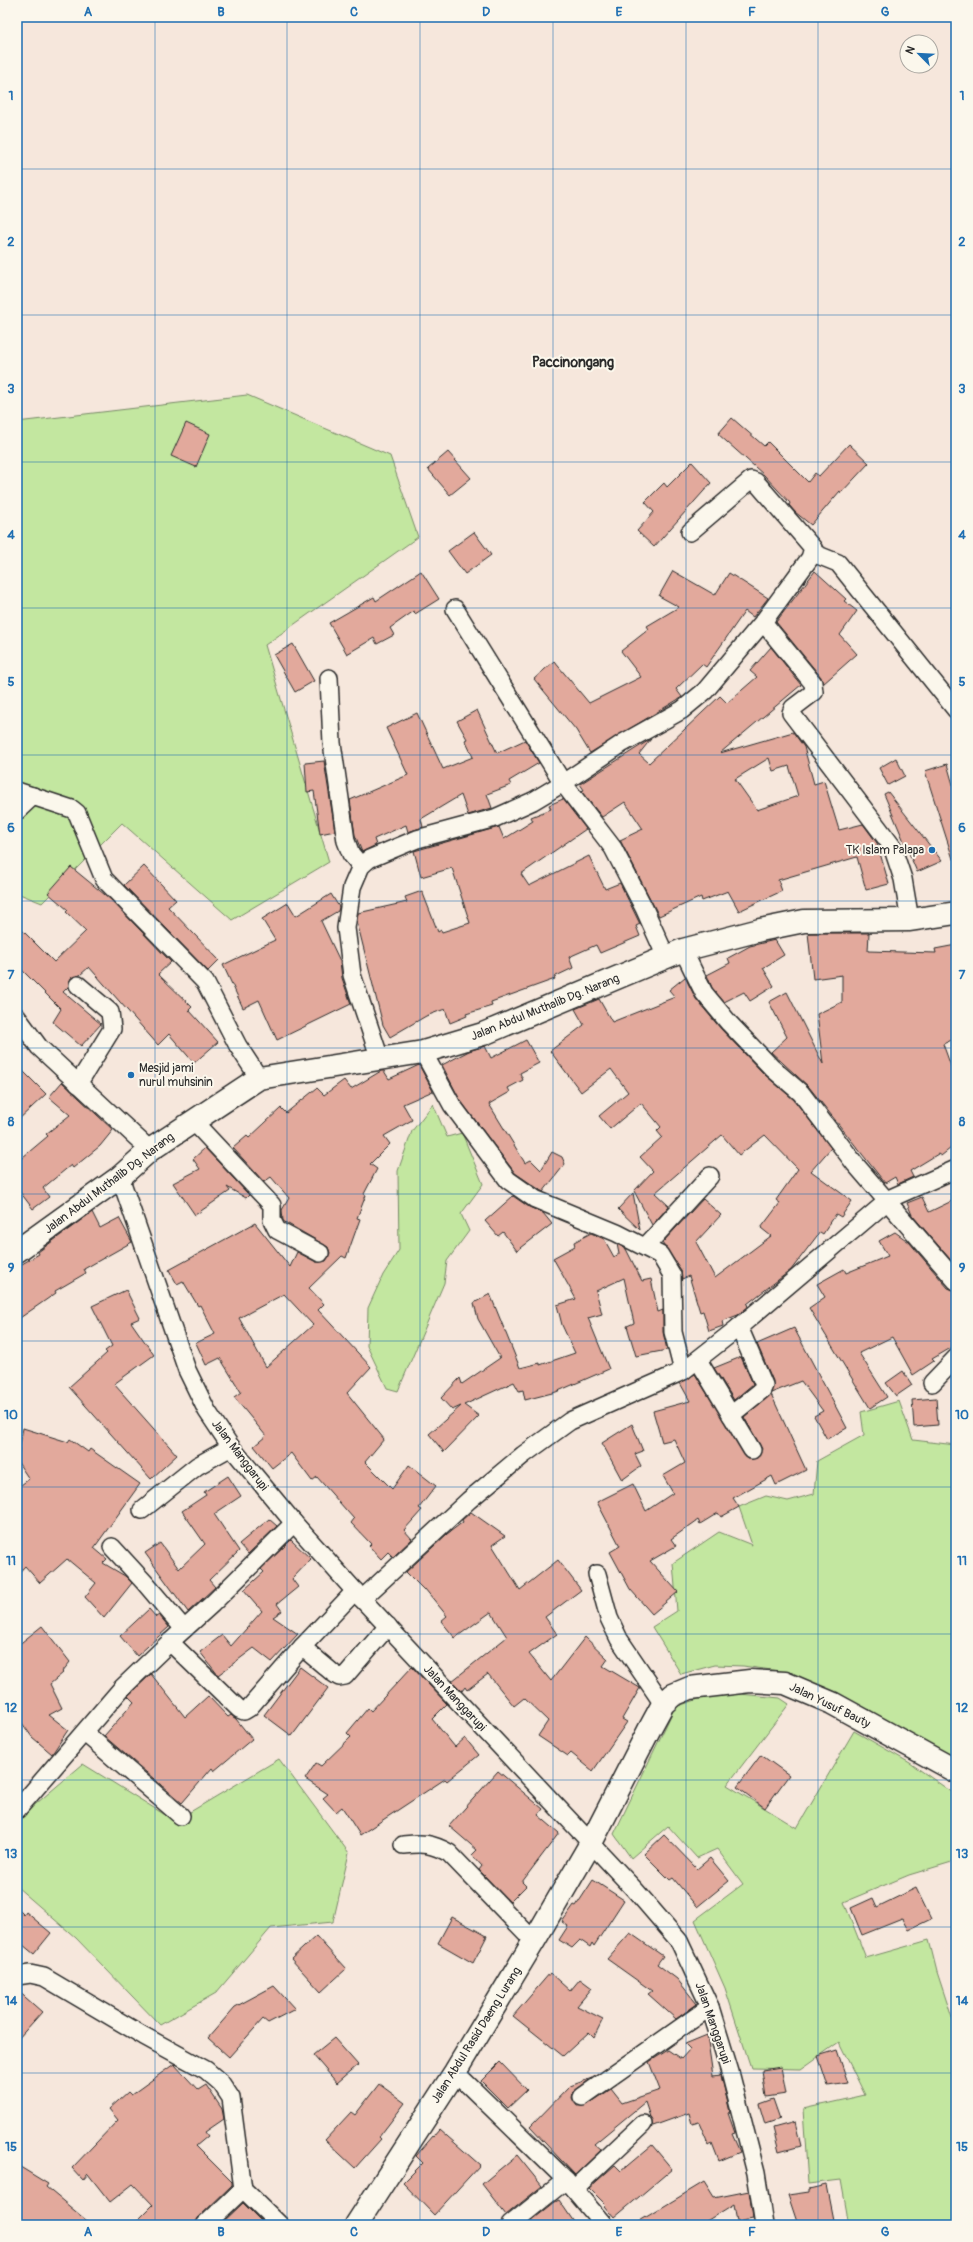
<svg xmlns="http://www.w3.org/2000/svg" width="973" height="2242" font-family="Pangolin,sans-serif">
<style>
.green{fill:#c3e7a0;stroke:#778966}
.building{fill:#e2a99c;stroke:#2b2b2b;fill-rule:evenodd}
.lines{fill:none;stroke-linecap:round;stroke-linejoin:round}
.minor-casing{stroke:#2b2b2b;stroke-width:20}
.tertiary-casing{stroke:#2b2b2b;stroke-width:25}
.primary-casing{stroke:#2b2b2b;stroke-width:25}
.minor{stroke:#fbf7ec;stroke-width:17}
.tertiary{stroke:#fbf7ec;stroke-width:22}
.primary{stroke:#fbf7ec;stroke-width:22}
.grid{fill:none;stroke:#1f6fb2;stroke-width:1;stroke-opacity:0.55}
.poi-dot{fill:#1f6fb2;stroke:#fbf7ec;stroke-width:1.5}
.labels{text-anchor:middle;stroke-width:4;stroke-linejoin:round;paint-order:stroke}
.poi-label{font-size:12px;fill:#2b2b2b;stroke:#fbf7ec;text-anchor:end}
.street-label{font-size:12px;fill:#2b2b2b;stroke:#fbf7ec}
.quarter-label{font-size:14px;font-weight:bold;fill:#2b2b2b;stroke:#fbf7ec}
.neatline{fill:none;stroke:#1f6fb2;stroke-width:1.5}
.grid-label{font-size:13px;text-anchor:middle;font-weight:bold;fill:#1f6fb2}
</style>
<rect width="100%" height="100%" fill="#f6e7dc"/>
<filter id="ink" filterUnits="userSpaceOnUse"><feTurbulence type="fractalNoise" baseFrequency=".025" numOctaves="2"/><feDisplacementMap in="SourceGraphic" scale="8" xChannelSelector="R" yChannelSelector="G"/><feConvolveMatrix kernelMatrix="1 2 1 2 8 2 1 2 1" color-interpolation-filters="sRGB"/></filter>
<g filter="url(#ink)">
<g class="green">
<polygon points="247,395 390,456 418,537 265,645 329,862 232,920 122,823 42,903 17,893 17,422"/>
<polygon points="433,1104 447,1137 462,1133 483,1184 461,1214 469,1231 447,1261 444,1283 398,1391 387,1388 367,1346 368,1308 383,1275 399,1250 398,1171 412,1131"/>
<polygon points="899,1401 913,1440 956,1445 956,1762 786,1672 743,1666 715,1665 681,1674 652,1627 677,1611 673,1563 719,1532 752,1545 739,1507 766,1496 788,1501 814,1494 817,1461 864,1435 861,1412"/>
<polygon points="720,1692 780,1698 789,1704 727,1785 797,1828 854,1731 910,1763 956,1795 956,1863 955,1861 909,1875 844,1902 866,1958 929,1940 937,1972 956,2030 956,2225 849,2225 841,2180 808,2184 803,2109 865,2095 839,2042 801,2069 751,2068 725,1988 695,1920 743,1884 717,1849 697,1858 668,1826 631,1858 614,1834 675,1707"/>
<polygon points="279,1759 349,1853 333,1922 271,1928 216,1993 160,2025 76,1938 17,1887 17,1820 83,1764 175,1821"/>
</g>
<g class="building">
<polygon points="732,418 764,446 768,442 808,482 815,473 819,476 849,444 869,463 841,493 840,491 811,525 795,512 789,505 790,503 764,475 718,434"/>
<polygon points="186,423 210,434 196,467 171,456"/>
<polygon points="448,452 471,478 450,495 428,469"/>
<polygon points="692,462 711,483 654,547 637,531 654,512 645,502 664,483 667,487"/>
<polygon points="474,532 491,555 465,574 448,551"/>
<polygon points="421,571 439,599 415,614 414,611 390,628 394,635 377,644 374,638 347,654 329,623 374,597 376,601"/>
<polygon points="673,571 715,595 729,573 768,598 753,617 745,611 706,667 702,664 676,689 682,697 590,753 576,730 534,679 554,661 589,703 641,677 621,651 649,629 647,626 679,607 659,596"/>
<polygon points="815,571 846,599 844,601 857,611 840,635 857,654 823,684 821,677 776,622"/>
<polygon points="293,644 314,681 295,692 274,655"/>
<path d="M771 647 801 685 720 753 793 732 804 747 814 784 824 781 839 830 863 824 877 843 889 884 866 890 857 857 778 880 782 891 739 911 728 891 702 901 701 897 659 916 620 840 643 829 625 802 602 817 581 791 584 790 580 784 651 739 639 754 649 763 720 696 727 703 757 677 750 671ZM769 758 773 771 789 766 798 796 757 810 735 779Z"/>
<polygon points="477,710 497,753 525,740 539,763 509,781 511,785 487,794 492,808 468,815 461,795 421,819 423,827 408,832 406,825 374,839 376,845 362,852 355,835 350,800 408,775 386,728 417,713 443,769 473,757 465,740 467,739 457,721"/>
<polygon points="896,758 905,776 888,785 879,768"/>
<polygon points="324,761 335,831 320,834 314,791 307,792 305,763"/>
<polygon points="947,764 956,795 956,858 953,859 925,771"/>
<polygon points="888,792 942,861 917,872 884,794"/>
<polygon points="563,799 586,829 521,874 529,886 589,856 605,889 620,883 640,924 636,926 640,936 600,953 596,945 569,957 573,968 554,977 555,979 491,1002 492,1006 466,1014 467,1016 450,1023 445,1009 426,1016 390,1037 383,1025 357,922 358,913 407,902 405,897 422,891 438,932 441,930 442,932 470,923 452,868 421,877 414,851 499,827 504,839 533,821 531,817 551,809 549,805"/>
<polygon points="144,866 176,900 168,907 219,960 208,971 124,885"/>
<polygon points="71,867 110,899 171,962 158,974 192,1007 189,1010 218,1042 194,1063 169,1034 158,1045 89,967 80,975 71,978 68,987 63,992 101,1024 81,1046 53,1022 61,1009 17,965 17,925 54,962 86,931 66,912 68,910 48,893"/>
<polygon points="331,894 339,907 338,911 321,921 340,961 342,978 351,1004 277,1040 259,1000 243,1008 223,965 275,940 262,919 288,903 296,916"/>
<polygon points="808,933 869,933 868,951 936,953 935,949 956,945 956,1038 943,1044 956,1080 956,1144 941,1156 938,1154 910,1171 913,1177 898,1184 895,1177 885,1183 809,1087 771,1052 787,1037 769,1002 787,992 823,1064 817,1014 842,1002 842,975 813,979"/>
<polygon points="775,940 784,955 763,968 774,986 750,1001 744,992 724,1002 712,988 707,975 730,963 728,958 750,946"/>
<polygon points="685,977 696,999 721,1029 765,1075 794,1100 831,1148 811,1171 852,1201 841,1217 836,1214 823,1234 820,1232 791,1270 747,1304 748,1307 738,1315 722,1321 723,1326 709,1331 703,1311 700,1312 689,1276 682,1279 681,1270 662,1243 703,1199 721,1215 696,1242 715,1278 771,1236 761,1228 780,1203 776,1200 798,1169 765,1135 739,1155 722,1135 655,1193 669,1206 652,1225 634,1191 653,1171 640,1157 662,1137 657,1131 661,1127 641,1103 610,1129 599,1116 628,1092 611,1069 581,1092 550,1051 584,1025 575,1009 599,999 612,1022 675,997 669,990"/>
<polygon points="526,1040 539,1063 520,1073 523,1080 508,1088 510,1092 489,1104 525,1163 531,1160 541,1170 552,1152 562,1157 565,1164 543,1192 515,1173 460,1100 442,1065 469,1051 485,1046 491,1058"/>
<polygon points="17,1065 46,1094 17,1121"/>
<path d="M419 1065 433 1091 403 1104 412 1120 384 1136 390 1144 370 1164 377 1169 364 1194 366 1195 357 1218 360 1219 346 1258 342 1256 309 1288 324 1304 318 1310 371 1367 347 1393 384 1439 365 1462 392 1489 409 1465 436 1486 419 1508 422 1510 404 1530 412 1539 393 1557 388 1552 381 1559 369 1546 371 1544 351 1523 354 1519 317 1477 312 1481 291 1453 272 1468 254 1446 266 1436 234 1397 241 1392 220 1358 206 1365 196 1343 215 1334 200 1305 198 1306 183 1281 177 1284 169 1270 255 1223 290 1267 297 1252 316 1262 326 1261 330 1253 328 1247 283 1221 282 1210 289 1198 271 1177 264 1182 233 1148 247 1136 249 1138 281 1108 286 1113 317 1088 324 1095 344 1080 351 1089 381 1071H384L389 1079ZM284 1294 313 1325 266 1367 239 1318Z"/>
<polygon points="62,1082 113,1130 100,1146 73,1168 71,1165 43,1188 49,1197 33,1209 17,1188 17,1162 48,1136 46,1134 70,1115 49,1097"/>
<polygon points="205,1148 249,1195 246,1198 227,1187 230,1191 195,1215 173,1183 200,1169 193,1159"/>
<polygon points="633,1193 640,1230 618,1209"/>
<polygon points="513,1196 529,1207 543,1213 552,1224 517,1251 503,1232 498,1236 485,1221"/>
<polygon points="922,1197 929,1212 956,1199 956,1266 912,1215 907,1203"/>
<polygon points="92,1212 100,1228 119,1218 132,1242 84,1269 86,1273 55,1291 56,1293 17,1320 17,1267 39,1254 38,1252"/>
<polygon points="895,1232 909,1242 948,1288 956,1291 956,1345 932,1359 934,1361 913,1375 892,1337 859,1353 887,1397 870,1408 809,1308 825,1297 817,1284 844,1269 846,1273 888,1256 879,1241"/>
<polygon points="591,1233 604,1239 614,1257 619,1254 617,1244 626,1249 642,1281 651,1279 658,1312 663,1310 663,1332 667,1350 636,1356 627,1326 634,1323 624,1278 596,1291 602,1314 588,1318 609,1369 556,1392 525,1400 523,1390 519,1391 514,1382 464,1405 479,1416 444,1452 429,1434 461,1406 452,1410 441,1398 460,1378 462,1384 500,1358 478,1319 474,1303 490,1294 520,1368 540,1363 540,1365 575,1353 562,1325 557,1305 576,1299 553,1258 575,1246 574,1242"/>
<polygon points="126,1290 140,1318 131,1322 154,1355 114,1384 177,1455 151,1479 69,1387 107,1353 105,1351 112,1346 92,1306"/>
<polygon points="794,1328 847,1428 827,1439 814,1416 823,1411 801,1381 771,1393 773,1381 757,1344"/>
<polygon points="741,1357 753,1384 734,1400 714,1368"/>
<polygon points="903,1371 912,1385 896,1396 886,1383"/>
<polygon points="695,1374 748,1459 757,1458 762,1449 744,1417 771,1394 806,1470 776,1485 772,1476 733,1498 739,1507 721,1517 718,1513 700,1524 698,1520 671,1539 676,1546 650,1561 678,1592 652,1614 630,1589 610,1552 620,1546 597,1502 633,1484 646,1511 673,1493 663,1476 685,1463 674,1439 662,1442 653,1411 690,1401 680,1383"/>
<polygon points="936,1398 938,1425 914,1427 912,1400"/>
<polygon points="632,1424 643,1451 635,1454 641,1466 622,1480 602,1443"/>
<polygon points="23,1428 68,1442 70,1439 88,1452 90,1449 140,1484 94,1548 107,1559 103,1563 125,1576 132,1583 104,1618 85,1597 96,1583 67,1559 40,1583 25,1566 17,1575 17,1488 29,1479 17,1461"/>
<polygon points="228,1476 241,1496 214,1514 239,1551 209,1580 215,1587 188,1612 145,1553 160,1543 179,1569 205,1544 182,1511 206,1495 204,1492"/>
<polygon points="471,1512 505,1536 492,1545 520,1590 558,1560 581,1590 545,1617 557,1634 529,1654 551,1681 585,1637 608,1659 603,1666 640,1688 622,1719 627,1722 593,1771 571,1753 568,1756 538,1736 548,1721 524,1698 514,1706 488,1674 467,1690 465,1687 462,1691 452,1681 507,1637 491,1612 455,1638 441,1621 447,1616 425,1589 424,1590 406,1572 447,1534 463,1522 462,1520"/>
<polygon points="269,1519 277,1526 248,1554 239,1544"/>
<polygon points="291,1540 311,1559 292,1579 298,1587 277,1604 282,1611 273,1617 298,1634 272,1662 254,1648 218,1675 200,1652 222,1635 231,1646 262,1611 244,1590 264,1572 261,1569"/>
<polygon points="149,1609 156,1617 159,1615 169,1627 137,1656 120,1636"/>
<polygon points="42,1626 70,1662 62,1672 63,1673 50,1684 62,1708 49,1715 68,1730 52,1754 32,1737 17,1716 17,1646"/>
<polygon points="300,1667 328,1688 292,1736 264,1715"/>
<polygon points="412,1667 447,1704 432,1719 455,1747 465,1738 479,1755 447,1781 445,1779 360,1835 342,1807 336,1812 323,1798 328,1794 305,1779 316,1763 321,1766 351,1737 347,1733 368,1708 371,1711"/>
<polygon points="151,1674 185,1717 208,1696 228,1717 231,1715 236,1719 252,1739 214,1771 212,1768 182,1803 104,1736 134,1702 128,1696"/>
<polygon points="761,1755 789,1775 765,1808 737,1787"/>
<polygon points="498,1771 543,1809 538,1815 559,1833 522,1882 526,1886 510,1902 479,1870 482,1866 472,1855 477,1850 449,1826"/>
<polygon points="664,1835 697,1869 710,1858 729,1881 697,1907 673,1878 670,1880 644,1854"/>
<polygon points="593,1880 624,1900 594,1946 592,1943 590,1947 580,1940 572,1948 559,1940 568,1926 562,1922 574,1905 576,1906"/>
<polygon points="916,1888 931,1919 908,1930 902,1919 862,1935 851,1908 873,1898 877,1907"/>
<polygon points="17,1908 24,1915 26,1912 51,1933 34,1954 17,1940"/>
<polygon points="452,1917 487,1936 473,1963 438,1943"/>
<polygon points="630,1933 663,1956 657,1964 677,1979 697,2004 676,2019 648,1994 652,1991 607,1959"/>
<polygon points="316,1936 346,1969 321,1992 291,1959"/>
<polygon points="550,1973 570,1991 580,1979 592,1988 577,2006 603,2019 594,2037 589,2032 563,2056 513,2016"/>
<polygon points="274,1986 295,2009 268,2023 263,2019 229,2057 208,2038 235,2007"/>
<polygon points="17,1990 42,2012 17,2040"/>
<polygon points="707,2035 713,2076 721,2075 730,2112 728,2113 735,2133 732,2134 740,2152 719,2161 712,2143 709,2145 699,2122 692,2124 689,2113 653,2126 645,2102 594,2144 601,2150 575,2175 530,2127 570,2086 592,2078 573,2092 572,2098 577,2106 587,2105 611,2089 622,2103 660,2090 649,2062 668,2050 681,2059 690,2049 685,2044"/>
<polygon points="334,2038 358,2065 337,2083 313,2055"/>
<polygon points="837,2050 848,2083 828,2086 818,2056"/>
<polygon points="500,2062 527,2090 508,2108 481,2081"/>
<polygon points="174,2064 198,2090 206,2085 222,2109 224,2119 205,2132 208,2136 196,2146 232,2182 232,2185 198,2218 195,2225 133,2225 153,2205 133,2184 110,2202 88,2174 83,2180 72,2168 118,2120 109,2109 128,2092 131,2095"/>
<polygon points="781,2067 786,2094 766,2097 762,2070"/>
<polygon points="379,2084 405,2103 379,2137 381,2139 355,2168 325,2140 351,2112 355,2115"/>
<polygon points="773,2099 780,2119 765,2124 759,2104"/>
<polygon points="795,2122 801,2146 779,2152 773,2128"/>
<polygon points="439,2129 480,2165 434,2215 403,2183 423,2163 416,2156"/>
<polygon points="652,2145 672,2169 614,2218 604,2206 606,2205 589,2188 615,2165 621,2171"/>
<polygon points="517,2155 542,2186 506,2215 482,2184"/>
<polygon points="17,2165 48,2184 46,2187 92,2225 17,2225"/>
<polygon points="704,2182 714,2198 749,2191 753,2218 737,2221 734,2204 700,2225 633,2225"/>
<polygon points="826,2185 834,2225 798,2225 788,2195 809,2192 809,2189"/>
<polygon points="559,2200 576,2225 526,2225 555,2202"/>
<polygon points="243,2203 265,2225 220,2225"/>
</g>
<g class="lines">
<defs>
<g id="minor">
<polyline points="690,532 751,480 756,482 813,548 810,558 763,622"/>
<polyline points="813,553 838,563 956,710"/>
<polyline points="455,609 563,783 623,743 682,710 705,691 763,622 813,683 814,692 793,708 791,713 892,846 903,879 910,920"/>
<polyline points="329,678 332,743 346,841 351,854 361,866"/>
<polyline points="17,791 72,809 77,813 104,879 205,982 238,1046 259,1078"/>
<polyline points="17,811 33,796"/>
<polyline points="683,950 704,993 729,1023 772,1068 801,1093 855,1164 956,1281"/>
<polyline points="17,1017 39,1047 150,1150"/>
<polyline points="423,1052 452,1105 508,1180 535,1199 617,1233 660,1255 672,1275 673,1332 683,1371"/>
<polyline points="380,1059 352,975 346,928 352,887 361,866 369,859 417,839 495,818 533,801 563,783 613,848 644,908 666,957"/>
<polyline points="78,1084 112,1029 110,1012 78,985"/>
<polyline points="194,1122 272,1205 272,1220 277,1230 320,1253"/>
<polyline points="120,1177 187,1370 207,1411 231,1447 294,1523 362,1599 635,1890 679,1941 710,2007 730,2072 756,2173 764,2225"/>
<polyline points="646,1246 710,1176"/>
<polyline points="698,1360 752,1450"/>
<polyline points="932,1383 956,1358"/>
<polyline points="731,1415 762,1390 764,1385 739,1327"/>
<polyline points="142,1510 197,1466 231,1447"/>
<polyline points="112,1547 145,1583 184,1629"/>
<polyline points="597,1574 609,1618 619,1639 663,1704"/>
<polyline points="362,1599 469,1500 523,1455 570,1421 683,1371 739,1327 891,1198 956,1169"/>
<polyline points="170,1642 212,1604 294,1523"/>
<polyline points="302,1647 355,1591"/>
<polyline points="85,1733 181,1816"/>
<polyline points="17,1810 122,1688 170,1642 239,1709 244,1711 249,1708 302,1647 333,1673 339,1677 345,1676 388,1626"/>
<path d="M403 1845C423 1843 431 1843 449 1853L534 1941"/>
<polyline points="17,1976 30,1974 44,1977 144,2036 206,2070 221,2083 231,2098 243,2189 280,2225"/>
<polyline points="455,2072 566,2180 604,2225"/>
<polyline points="582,2097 710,2007"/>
<polyline points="574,2189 643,2124"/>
<polyline points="205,2225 243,2189"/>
<polyline points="510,2225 566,2180"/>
</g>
<polyline id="tertiary" points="356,2225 455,2072 534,1941 591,1843 650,1728 663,1704 673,1695 690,1688 750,1681 785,1683 832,1703 956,1771"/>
<polyline id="primary" points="17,1251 120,1177 150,1150 259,1078 423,1052 483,1034 683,950 760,930 804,921 910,920 956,913"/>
</defs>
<use href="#minor" class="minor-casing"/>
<use href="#tertiary" class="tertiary-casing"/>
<use href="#primary" class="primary-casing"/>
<use href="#minor" class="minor"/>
<use href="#tertiary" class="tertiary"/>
<use href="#primary" class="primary"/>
</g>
</g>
<path class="grid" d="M155 17V2225M287 17V2225M420 17V2225M553 17V2225M686 17V2225M818 17V2225M17 169H956M17 315H956M17 462H956M17 608H956M17 755H956M17 901H956M17 1048H956M17 1194H956M17 1341H956M17 1487H956M17 1634H956M17 1780H956M17 1927H956M17 2073H956"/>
<g class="poi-dot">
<circle cx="932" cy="850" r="4"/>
<circle cx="131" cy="1075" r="4"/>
</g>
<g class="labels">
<g class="poi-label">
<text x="924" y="854">TK Islam Palapa</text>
<text x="139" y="1072" text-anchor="start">Mesjid jami<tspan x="139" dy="14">nurul muhsinin</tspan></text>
</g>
<g class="street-label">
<text transform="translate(545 1007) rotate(-22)" y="4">Jalan Abdul Muthalib Dg. Narang</text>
<text transform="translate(109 1183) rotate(-37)" y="4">Jalan Abdul Muthalib Dg. Narang</text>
<text transform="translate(240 1455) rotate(53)" y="4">Jalan Manggarupi</text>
<text transform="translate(455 1698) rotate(47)" y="4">Jalan Manggarupi</text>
<text transform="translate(830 1705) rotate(26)" y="4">Jalan Yusuf Bauty</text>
<text transform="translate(713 2023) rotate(71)" y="4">Jalan Manggarupi</text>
<text transform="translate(476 2035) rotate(-58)" y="4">Jalan Abdul Rasid Daeng Lurang</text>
</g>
<g class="quarter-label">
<text x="573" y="367">Paccinongang</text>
</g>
</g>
<rect width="973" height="2242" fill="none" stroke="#fbf7ec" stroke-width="44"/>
<g transform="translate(919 54) rotate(294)"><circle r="19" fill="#fbf7ec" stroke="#a8a59f"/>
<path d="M0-3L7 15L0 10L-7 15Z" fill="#1f6fb2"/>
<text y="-6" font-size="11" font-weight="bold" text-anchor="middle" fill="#2b2b2b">N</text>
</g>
<rect x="22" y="22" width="929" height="2198" class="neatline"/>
<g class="grid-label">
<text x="88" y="16">A</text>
<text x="221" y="16">B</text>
<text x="354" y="16">C</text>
<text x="486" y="16">D</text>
<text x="619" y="16">E</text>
<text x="752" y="16">F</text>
<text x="885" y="16">G</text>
<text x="11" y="100">1</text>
<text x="962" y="100">1</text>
<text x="11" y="246">2</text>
<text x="962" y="246">2</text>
<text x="11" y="393">3</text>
<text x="962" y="393">3</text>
<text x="11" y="539">4</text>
<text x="962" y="539">4</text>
<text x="11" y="686">5</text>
<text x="962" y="686">5</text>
<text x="11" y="832">6</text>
<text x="962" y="832">6</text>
<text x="11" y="979">7</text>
<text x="962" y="979">7</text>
<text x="11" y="1126">8</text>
<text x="962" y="1126">8</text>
<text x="11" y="1272">9</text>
<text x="962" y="1272">9</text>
<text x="11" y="1419">10</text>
<text x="962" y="1419">10</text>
<text x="11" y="1565">11</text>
<text x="962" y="1565">11</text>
<text x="11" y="1712">12</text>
<text x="962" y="1712">12</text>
<text x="11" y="1858">13</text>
<text x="962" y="1858">13</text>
<text x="11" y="2005">14</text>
<text x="962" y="2005">14</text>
<text x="11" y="2151">15</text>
<text x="962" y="2151">15</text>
<text x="88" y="2236">A</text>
<text x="221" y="2236">B</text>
<text x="354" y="2236">C</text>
<text x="486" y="2236">D</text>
<text x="619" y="2236">E</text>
<text x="752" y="2236">F</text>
<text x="885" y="2236">G</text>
</g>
</svg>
